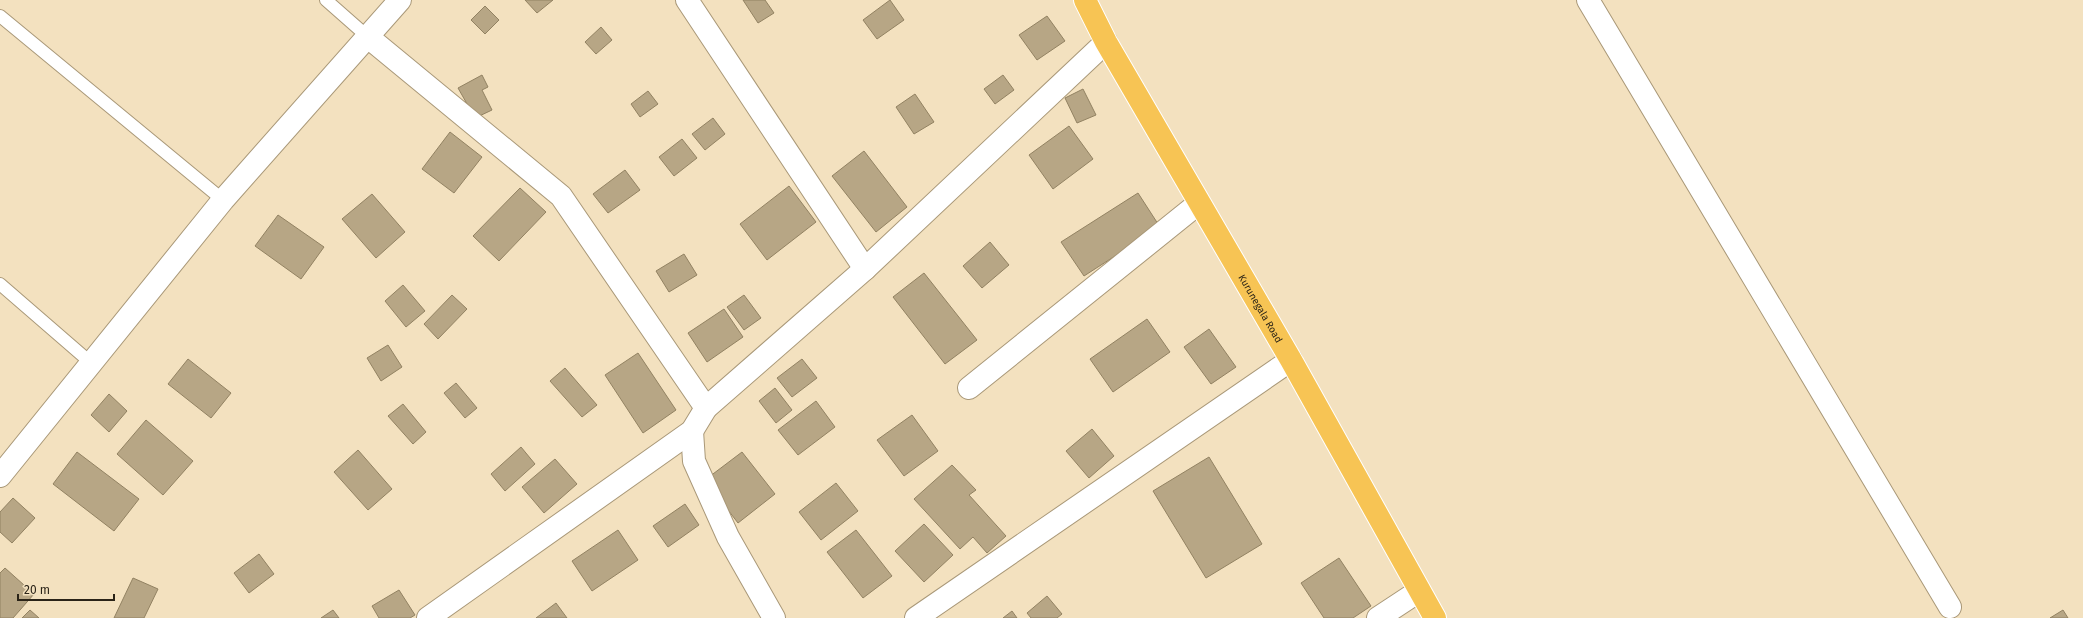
<svg xmlns="http://www.w3.org/2000/svg" width="2083" height="618" font-family="'Fira Sans',sans-serif">
<style>
.building{fill:#b7a685;stroke:#928262}
.lines{fill:none;stroke-linecap:round;stroke-linejoin:round}
.lane-casing{stroke:#a99878;stroke-width:14}
.street-casing{stroke:#a99878;stroke-width:24}
.secondary-casing{stroke:#a99878;stroke-width:24}
.highway-casing{stroke:#fff;stroke-width:24}
.lane{stroke:#fff;stroke-width:12}
.street{stroke:#fff;stroke-width:22}
.secondary{stroke:#fff;stroke-width:22}
.highway{stroke:#f7c454;stroke-width:22}
.labels{text-anchor:middle;stroke-width:3;stroke-linejoin:round;paint-order:stroke}
.street-label{font-size:10px;fill:#2a2317;stroke:#f3e1bf}
</style>
<rect width="100%" height="100%" fill="#f3e1bf"/>
<g class="building">
<polygon points="525,0 553,0 537,13"/>
<polygon points="743,0 765,0 774,13 758,23"/>
<polygon points="890,0 904,20 877,39 863,20"/>
<polygon points="485,6 499,20 485,34 471,20"/>
<polygon points="1047,16 1065,41 1037,60 1019,35"/>
<polygon points="601,27 612,40 596,54 585,42"/>
<polygon points="482,75 488,87 482,90 492,110 475,118 458,88"/>
<polygon points="1003,75 1014,90 995,104 984,89"/>
<polygon points="1083,89 1096,115 1077,123 1065,98"/>
<polygon points="648,91 658,104 640,117 631,104"/>
<polygon points="915,94 934,122 914,134 896,107"/>
<polygon points="713,118 725,134 705,150 692,134"/>
<polygon points="1069,126 1093,159 1053,189 1029,155"/>
<polygon points="450,132 482,157 454,193 422,169"/>
<polygon points="682,139 697,158 674,176 659,157"/>
<polygon points="864,151 907,207 876,232 832,176"/>
<polygon points="625,170 640,190 608,213 593,194"/>
<polygon points="789,186 816,222 767,260 740,224"/>
<polygon points="520,188 546,212 499,261 473,236"/>
<polygon points="1138,193 1160,227 1084,276 1061,242"/>
<polygon points="372,194 405,232 376,258 342,219"/>
<polygon points="278,215 324,247 301,279 255,246"/>
<polygon points="990,242 1009,265 982,288 963,266"/>
<polygon points="684,254 697,275 669,292 656,271"/>
<polygon points="924,273 977,340 945,364 893,297"/>
<polygon points="403,285 425,311 406,327 385,301"/>
<polygon points="452,295 467,309 438,339 424,324"/>
<polygon points="744,295 761,318 744,330 727,307"/>
<polygon points="724,309 743,337 707,362 688,333"/>
<polygon points="1147,319 1170,352 1113,392 1090,359"/>
<polygon points="1209,329 1236,367 1211,384 1184,347"/>
<polygon points="388,345 402,367 381,381 367,358"/>
<polygon points="638,353 676,410 643,433 605,375"/>
<polygon points="188,359 231,393 211,418 168,384"/>
<polygon points="802,359 817,378 792,397 777,378"/>
<polygon points="565,368 597,405 582,417 550,381"/>
<polygon points="456,383 477,408 465,418 444,393"/>
<polygon points="775,388 792,410 776,423 759,401"/>
<polygon points="109,394 127,411 109,432 91,415"/>
<polygon points="816,401 835,427 798,455 778,430"/>
<polygon points="403,404 426,432 413,444 388,416"/>
<polygon points="912,415 938,451 904,476 877,440"/>
<polygon points="146,420 193,461 163,495 117,454"/>
<polygon points="1092,429 1114,456 1089,478 1066,451"/>
<polygon points="521,447 535,464 505,491 491,474"/>
<polygon points="358,450 392,489 368,510 334,472"/>
<polygon points="77,452 139,499 114,531 53,484"/>
<polygon points="742,452 775,494 738,523 705,480"/>
<polygon points="1209,457 1262,544 1206,578 1153,491"/>
<polygon points="555,459 577,484 544,513 522,487"/>
<polygon points="952,465 976,490 969,495 1006,536 987,553 973,537 960,549 914,499"/>
<polygon points="836,483 858,511 821,540 799,512"/>
<polygon points="13,498 35,518 12,543 0,532 0,512"/>
<polygon points="685,504 699,525 668,547 653,526"/>
<polygon points="924,524 953,555 924,582 895,551"/>
<polygon points="618,530 638,560 592,591 572,561"/>
<polygon points="856,530 892,576 863,598 827,552"/>
<polygon points="259,554 274,574 249,593 234,573"/>
<polygon points="1339,558 1371,606 1353,618 1324,618 1301,583"/>
<polygon points="5,568 34,594 13,618 0,618 0,573"/>
<polygon points="133,578 158,589 144,618 114,618"/>
<polygon points="399,590 415,615 410,618 379,618 372,606"/>
<polygon points="1047,596 1062,614 1057,618 1031,618 1027,613"/>
<polygon points="556,603 567,618 536,618"/>
<polygon points="30,610 39,618 22,618"/>
<polygon points="333,610 339,618 321,618"/>
<polygon points="2063,610 2068,618 2050,618"/>
<polygon points="1012,611 1017,618 1003,618"/>
</g>
<g class="lines">
<defs>
<g id="lane">
<polyline points="326,0 368,37"/>
<polyline points="0,16 223,200"/>
<polyline points="0,284 90,362"/>
</g>
<g id="street">
<polyline points="687,0 865,269"/>
<polyline points="1588,0 1950,607"/>
<polyline points="368,37 561,196 706,408"/>
<polyline points="969,388 1199,203"/>
<polyline points="692,431 694,461 728,537 774,618"/>
<polyline points="428,618 692,431 706,408 865,269 1106,42"/>
<polyline points="916,618 1291,360"/>
<polyline points="1378,618 1419,591"/>
</g>
<polyline id="secondary" points="0,476 223,200 400,0"/>
<g id="highway">
<path id="s1" d="M1085 0 1106 42 1291 360 1435 618"/>
</g>
</defs>
<use href="#lane" class="lane-casing"/>
<use href="#street" class="street-casing"/>
<use href="#secondary" class="secondary-casing"/>
<use href="#highway" class="highway-casing"/>
<use href="#lane" class="lane"/>
<use href="#street" class="street"/>
<use href="#secondary" class="secondary"/>
<use href="#highway" class="highway"/>
</g>
<g class="labels">
<g class="street-label">
<text dy="4" stroke="none"><textPath href="#s1" startOffset="355">Kurunegala Road</textPath></text>
</g>
</g>
<path d="M18 594v6h96v-6" fill="none" stroke="#2a2317" stroke-width="2"/>
<text x="24" y="594" font-size="12" fill="#2a2317" stroke="#f3e1bf" stroke-width="3" paint-order="stroke">20 m</text>
</svg>
